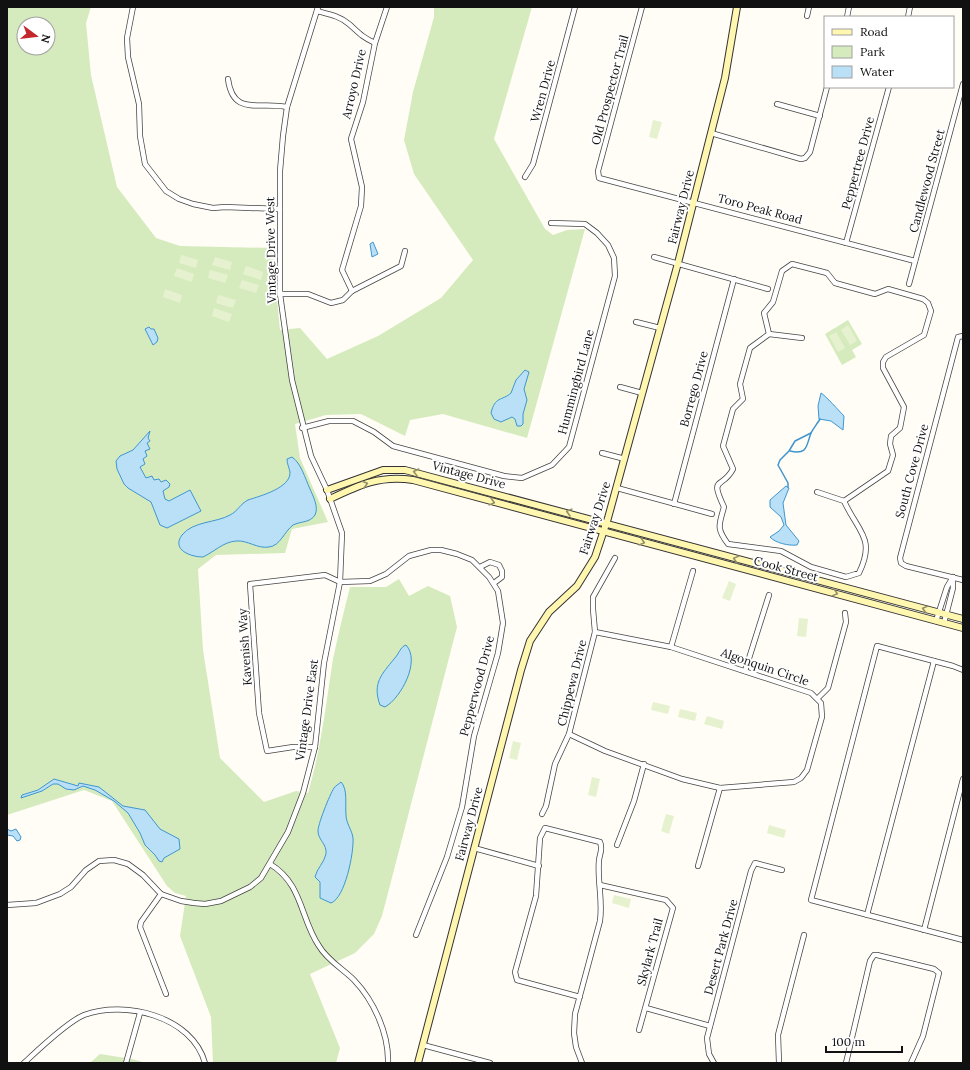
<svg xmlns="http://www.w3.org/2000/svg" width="970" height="1070" font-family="Lora,serif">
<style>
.green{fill:#d5ebbd;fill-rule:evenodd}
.pitch{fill:#e6f2cf}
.water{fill:#b9e0f7;stroke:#3f96cf}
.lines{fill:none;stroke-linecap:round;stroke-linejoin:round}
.stream{stroke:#3f96cf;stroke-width:1.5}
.street-casing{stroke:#444;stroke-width:6}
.secondary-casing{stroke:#333;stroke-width:8}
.street{stroke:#fff;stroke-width:4.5}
.secondary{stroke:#fff6b0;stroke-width:6}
.oneway{stroke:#948f68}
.labels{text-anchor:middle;stroke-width:4;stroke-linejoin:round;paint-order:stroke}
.street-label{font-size:12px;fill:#111;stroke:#fff}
</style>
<rect width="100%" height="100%" fill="#fffdf5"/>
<g class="green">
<path d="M7 7H91L86 23 91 75 117 187 156 238 180 246 272 248 280 330 300 328 327 359 378 336 441 298 473 260 414 174 404 140 413 92 434 17V7H532L494 139 545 229 553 235 567 230 585 229 527 438 443 414 410 420 405 436 361 414 326 415 295 424 300 458 328 522 292 529 285 553 216 555 198 569 203 650 220 758 264 802 296 791 308 793C321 749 326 704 333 659 338 635 344 611 350 587H386L399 579 409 596 428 586 450 596 457 627 382 916 374 934 355 953 310 974 340 1048 336 1063H213L211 1017 180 936 186 896 175 893 167 886 112 801 84 790 7 815ZM24 24H48V48H24Z"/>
<polygon points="848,320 862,344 852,350 856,357 842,365 825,334"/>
<polygon points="100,1054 132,1059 146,1063 90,1063"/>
</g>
<g class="pitch">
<polygon points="653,120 662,122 657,139 649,137"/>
<polygon points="181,255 198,260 196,268 179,263"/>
<polygon points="215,257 232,262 230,270 212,265"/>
<polygon points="246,266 263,272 261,280 243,274"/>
<polygon points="177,268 194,274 192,282 174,276"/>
<polygon points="210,270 228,275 225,283 208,278"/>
<polygon points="242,280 259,285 256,293 239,288"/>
<polygon points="165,289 182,295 180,303 163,297"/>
<polygon points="218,295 236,300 233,308 216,303"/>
<polygon points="214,308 232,314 229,322 212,316"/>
<polygon points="848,325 857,341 850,345 841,330"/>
<polygon points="836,332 845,348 838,352 829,336"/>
<polygon points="729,581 736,584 730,601 722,598"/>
<polygon points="799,618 808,619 806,637 797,636"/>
<polygon points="653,702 670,706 668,714 651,710"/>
<polygon points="680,709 697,713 695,721 678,717"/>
<polygon points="707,716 724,721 722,729 704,724"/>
<polygon points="513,741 521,743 517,760 509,758"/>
<polygon points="592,777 600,779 596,797 588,795"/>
<polygon points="666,814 674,816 669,834 661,831"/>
<polygon points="769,825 786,830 784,838 767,833"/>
<polygon points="614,895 631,899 629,908 612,903"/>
</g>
<g class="water">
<polygon points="373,242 378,254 372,257 370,244"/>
<polygon points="149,327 151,329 154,329 158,338 157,342 153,345 145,329"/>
<path d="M525 370 529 372 524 389 527 400 523 414V424L521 426H517L515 419 512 417 501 422 494 419 491 413C495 396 502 401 511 393L516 380Z"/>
<path d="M821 393C825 395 840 412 844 416L843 430 831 421 819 419 818 406Z"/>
<polygon points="150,431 148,438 150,441 147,443 150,449 145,451 147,456 143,459 145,464 140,467 146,478 152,476 154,480 159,479 161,482 166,480 170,484 169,487 163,491 165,499 169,501 190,490 201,511 167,528 160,525 151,502 128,488 124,484 117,469 116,461 120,456 133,450"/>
<path d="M292 457C301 463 305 478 310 489 313 496 319 507 315 515 310 523 301 521 293 525 284 532 280 546 269 547 257 549 248 540 236 541 223 542 214 552 203 557 191 557 171 550 182 535 193 521 216 523 230 515 238 511 240 504 248 500 260 496 291 488 290 472 289 467 287 464 287 459Z"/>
<path d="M786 486 789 488 783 503 786 525 799 541 797 545C789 546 775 543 770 537L779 531 784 525 781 517 770 507V500Z"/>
<path d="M406 645C421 661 401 698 385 707L380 705C372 683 382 674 394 659 399 654 400 647 406 645Z"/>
<polygon points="54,779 78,786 79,783 99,787 123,806 145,810 160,829 179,839 180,849 164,858 162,862 159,861 155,855 145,845 140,833 128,813 114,801 95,790 83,786 74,790 66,789 58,784 53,784 42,791 21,798 22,795 38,790"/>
<path d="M341 782C348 789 345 805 346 815 346 823 352 830 353 838 354 853 345 898 331 903L320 898V882L315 877C317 868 324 863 326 854 327 844 319 841 318 832 317 826 330 794 334 788 336 785 338 785 341 782Z"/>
<polygon points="7,829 11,831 16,829 21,837 20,840 17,841 13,836 7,835"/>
</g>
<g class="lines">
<g class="stream">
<path d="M790 451C808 455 806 446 811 433 813 429 817 424 820 419"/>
<polyline points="788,487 788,483 778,465 780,460 789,451 795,441 811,433"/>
</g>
<defs>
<g id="street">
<polyline points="133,7 127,38 128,57 139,104 140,136 145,164 166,191 179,199 193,204 213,208 225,207 280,209"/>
<polyline points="642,7 598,171 599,178 915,261"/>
<path d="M317 11C328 14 340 16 349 24 359 33 362 37 375 43"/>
<polyline points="807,16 809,7"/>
<polyline points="847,17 849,7"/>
<polyline points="908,17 910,7"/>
<path d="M228 79C233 117 259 101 287 107"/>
<polyline points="777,104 820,116"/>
<polyline points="711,133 801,159 805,158 810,152 827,87"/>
<polyline points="525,177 533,164 575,7"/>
<polyline points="846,243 889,87"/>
<polyline points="654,257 768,289"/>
<path d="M792 264 827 273 835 283 875 294 888 289 923 299 928 303 931 311 924 335 886 357 883 362V368L904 407 900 428 891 436 890 444 893 455 888 471 844 501C858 532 876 538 859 573L846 577 811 567 781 551 728 544C716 528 719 525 724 507 709 475 722 490 733 469L723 446 733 409 743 399 740 384 750 348 769 334 764 313 773 302 782 271Z"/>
<polyline points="909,284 963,84"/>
<polyline points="352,291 342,270 361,206 362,187 351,139 363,102 375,43 387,7"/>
<polyline points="280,294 308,294 331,303 343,300 352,291 401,266 405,251"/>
<polyline points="636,322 660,328"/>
<polyline points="769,334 802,338"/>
<polyline points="963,336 958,337 957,341 900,558 901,563 906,566 963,580"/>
<polyline points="620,387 642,393"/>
<polyline points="302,428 329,421 353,421 374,432 393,446 504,476 522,478 552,465 569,447 615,276 614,258 608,245 597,233 585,224 551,223"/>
<polyline points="602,453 625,459"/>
<polyline points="617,488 712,514"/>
<polyline points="817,492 844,501"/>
<polyline points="674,504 734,279"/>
<polyline points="480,567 490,562 499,565 502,571 502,577 494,583"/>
<polyline points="936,621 947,587 953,577"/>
<polyline points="944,623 953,588 953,577"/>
<polyline points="671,647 693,571"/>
<polyline points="963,670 953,666 877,646 811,900 963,940"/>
<polyline points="745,671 769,595"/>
<polyline points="818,698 828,688 846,622 845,613"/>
<polyline points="569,734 605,751 682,779 720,788 794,782 801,778 807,770 822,717 821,703 811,693 671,647 595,632"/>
<polyline points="315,747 293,747 267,751 259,713 250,584 325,575 340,582 370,581 386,574 409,556 431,550 441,550 457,554 472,560 489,577 498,591 503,623 498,653 474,736 462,807 447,857 416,935"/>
<polyline points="542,814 546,806 555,764 569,734 595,632 593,609 593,597 615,558"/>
<polyline points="617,845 634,801 644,764"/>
<polyline points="474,848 539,866"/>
<path d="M270 864C303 884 300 918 319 946 327 960 343 969 354 980 374 1001 389 1034 388 1063"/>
<polyline points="698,866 720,788"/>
<polyline points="600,885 666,900 673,908 639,1030"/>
<polyline points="161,894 141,922 140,927 166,994"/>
<polyline points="7,905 36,903 60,894 71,887 86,870 99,861 114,860 128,864 143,875 161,894 181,901 194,903 205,904 221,901 250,887 261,878 288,832 303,793 315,747 324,663 340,582 342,533 327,490 311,456 292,380 280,294 280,171 283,136 287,107 318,7"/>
<polyline points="867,915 934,661"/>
<polyline points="924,930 963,779"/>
<path d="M580 997 517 980 515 972 536 896 540 838 545 828 600 842C603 849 600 853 599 860 597 880 603 900 600 921L575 1014 574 1033 576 1047 582 1063"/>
<polyline points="646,1008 710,1026"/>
<polyline points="423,1045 490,1063"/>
<path d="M24 1063C38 1050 67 1022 84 1015 125 1000 192 1016 205 1063"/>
<polyline points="126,1063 140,1013"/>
<polyline points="714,1063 709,1054 707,1038 751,871 755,863 782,870"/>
<polyline points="779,1063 778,1035 804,935"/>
<polyline points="846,1063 870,961 874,955 877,955 934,969 939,973 923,1036 911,1063"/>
</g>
<g id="secondary">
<polyline points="327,490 383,470 405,470 963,619"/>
<path d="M330 499C359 485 380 475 413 480L963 628"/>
<polyline points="418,1063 521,670 530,641 549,612 577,586 595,557 608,518 678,263 725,78 737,7"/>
</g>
</defs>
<use href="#street" class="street-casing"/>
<use href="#secondary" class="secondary-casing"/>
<use href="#street" class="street"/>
<use href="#secondary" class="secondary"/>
</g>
<defs><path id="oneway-chevron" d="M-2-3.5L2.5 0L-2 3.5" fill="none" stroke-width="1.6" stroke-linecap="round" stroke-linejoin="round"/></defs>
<g class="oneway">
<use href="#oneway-chevron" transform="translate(416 472) rotate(-166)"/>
<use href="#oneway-chevron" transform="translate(365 484) rotate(-16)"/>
<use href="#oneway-chevron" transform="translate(492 502) rotate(15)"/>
<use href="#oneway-chevron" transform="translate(569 512) rotate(-165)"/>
<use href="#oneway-chevron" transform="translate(642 542) rotate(15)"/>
<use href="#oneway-chevron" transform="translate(736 559) rotate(-165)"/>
<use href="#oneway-chevron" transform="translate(835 593) rotate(15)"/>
<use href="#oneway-chevron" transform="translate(925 609) rotate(-165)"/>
</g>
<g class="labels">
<g class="street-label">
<text transform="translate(354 84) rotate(-77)" y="4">Arroyo Drive</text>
<text transform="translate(610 90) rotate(-75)" y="4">Old Prospector Trail</text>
<text transform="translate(543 91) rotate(-75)" y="4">Wren Drive</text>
<text transform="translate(858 163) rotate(-75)" y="4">Peppertree Drive</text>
<text transform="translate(927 181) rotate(-75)" y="4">Candlewood Street</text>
<text transform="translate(681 207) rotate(-76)" y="4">Fairway Drive</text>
<text transform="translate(760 209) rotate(15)" y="4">Toro Peak Road</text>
<text transform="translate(271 250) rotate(-91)" y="4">Vintage Drive West</text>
<text transform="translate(576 382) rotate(-75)" y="4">Hummingbird Lane</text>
<text transform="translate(694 389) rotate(-75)" y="4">Borrego Drive</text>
<text transform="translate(912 471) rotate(-75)" y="4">South Cove Drive</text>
<text transform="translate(469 475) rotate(15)" y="4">Vintage Drive</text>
<text transform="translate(595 518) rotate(-72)" y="4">Fairway Drive</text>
<text transform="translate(786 569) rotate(15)" y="4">Cook Street</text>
<text transform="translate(245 647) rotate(-94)" y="4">Kavenish Way</text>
<text transform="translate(765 667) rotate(19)" y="4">Algonquin Circle</text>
<text transform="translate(572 683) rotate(-76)" y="4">Chippewa Drive</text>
<text transform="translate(477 686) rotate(-75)" y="4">Pepperwood Drive</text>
<text transform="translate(307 710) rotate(-82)" y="4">Vintage Drive East</text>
<text transform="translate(469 824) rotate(-75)" y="4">Fairway Drive</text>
<text transform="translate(721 947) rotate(-75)" y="4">Desert Park Drive</text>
<text transform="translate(650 952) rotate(-75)" y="4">Skylark Trail</text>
</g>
</g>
<rect width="970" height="1070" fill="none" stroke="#111111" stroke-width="16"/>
<rect x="824" y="16" width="130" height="72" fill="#ffffff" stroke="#a0a0a0"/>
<rect x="832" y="29" width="20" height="6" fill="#fff6b0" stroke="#a0a0a0"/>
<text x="860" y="36" font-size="12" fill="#111111">Road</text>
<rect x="832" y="46" width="20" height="12" fill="#d5ebbd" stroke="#a0a0a0"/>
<text x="860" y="56" font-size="12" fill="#111111">Park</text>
<rect x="832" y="66" width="20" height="12" fill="#b9e0f7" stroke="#a0a0a0"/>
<text x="860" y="76" font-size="12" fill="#111111">Water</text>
<g transform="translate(36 36) rotate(105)"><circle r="19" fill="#ffffff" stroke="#a0a0a0"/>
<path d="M0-3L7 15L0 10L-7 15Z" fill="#c4262e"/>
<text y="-6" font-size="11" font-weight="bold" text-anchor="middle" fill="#111111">N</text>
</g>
<path d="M826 1046v6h76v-6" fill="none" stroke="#111111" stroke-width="2"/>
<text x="832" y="1046" font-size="12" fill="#111111" stroke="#ffffff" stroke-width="3" paint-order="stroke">100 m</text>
</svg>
